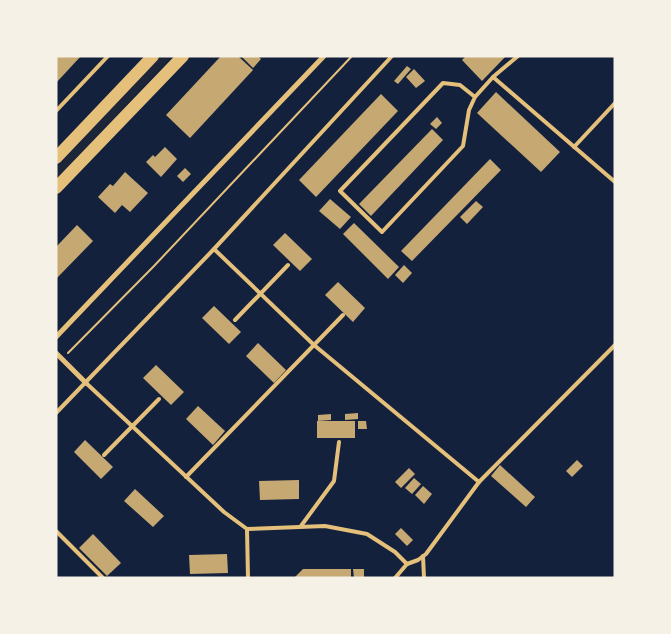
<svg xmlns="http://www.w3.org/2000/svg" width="671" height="634" font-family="'Varela Round',sans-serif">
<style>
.green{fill:#1d2539}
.building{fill:#c6a872}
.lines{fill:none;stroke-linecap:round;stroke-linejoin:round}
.path{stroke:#e5c07b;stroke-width:2}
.service{stroke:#e5c07b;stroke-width:4}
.minor{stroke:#e5c07b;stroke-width:5}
.trunk{stroke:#e5c07b;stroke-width:12}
</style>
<rect width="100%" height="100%" fill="#14213d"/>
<polygon class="green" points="160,56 172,56 56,179 56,168"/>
<g class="building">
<polygon points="56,56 81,56 56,83"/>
<polygon points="221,56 238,56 253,70 190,138 166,115"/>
<polygon points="241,56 258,56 261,59 253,68"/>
<polygon points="466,56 506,56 482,81 462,60"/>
<polygon points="407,66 411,69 398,84 394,81"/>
<polygon points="414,69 425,81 416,88 406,77"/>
<polygon points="496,92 560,152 541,172 477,113"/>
<polygon points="381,94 398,111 316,197 299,180"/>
<polygon points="437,117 442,123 436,129 430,124"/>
<polygon points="432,129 443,140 371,216 359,204"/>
<polygon points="165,147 177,159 161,177 146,162 153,155 155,157"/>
<polygon points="490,159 501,170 412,261 401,251"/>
<polygon points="185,168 191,174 183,182 177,176"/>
<polygon points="125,172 148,193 130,212 122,205 115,213 98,197 110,184 113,186"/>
<polygon points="330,199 351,217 340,229 319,211"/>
<polygon points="476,201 483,207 467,224 460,217"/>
<polygon points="354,223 399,267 388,279 343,234"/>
<polygon points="77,225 93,241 56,279 56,247"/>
<polygon points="285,233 312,259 300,271 273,245"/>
<polygon points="404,265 412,273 403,283 395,275"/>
<polygon points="338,282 365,308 353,322 325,295"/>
<polygon points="214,306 241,332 229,344 202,318"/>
<polygon points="258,343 286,370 274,383 246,356"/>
<polygon points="156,365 184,392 171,405 143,378"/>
<polygon points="198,406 225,431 213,445 186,419"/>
<polygon points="358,413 358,419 345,420 345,414"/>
<polygon points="331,414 331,420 318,421 318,415"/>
<rect x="317" y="421" width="38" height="17"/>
<polygon points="358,421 366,421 367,429 358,429"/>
<polygon points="85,440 113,467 101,479 74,452"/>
<polygon points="577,460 583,466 572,477 566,471"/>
<polygon points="500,465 535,497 526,507 491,476"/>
<polygon points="409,468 415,474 401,488 395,482"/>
<polygon points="414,478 421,484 412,494 405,488"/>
<polygon points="299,480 299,499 260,500 259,481"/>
<polygon points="423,486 432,494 424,504 415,495"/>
<polygon points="135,489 164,516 153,527 124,501"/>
<polygon points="401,528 413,540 407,546 395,534"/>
<polygon points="93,534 121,563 107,576 79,548"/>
<polygon points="227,554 228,573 190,574 189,555"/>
<polygon points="303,569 351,569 351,578 294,578"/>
<polygon points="353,569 364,569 364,578 354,578"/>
</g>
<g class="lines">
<polyline class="path" points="68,353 154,266 352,56"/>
<g class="service">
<polyline points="493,77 615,182"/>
<polyline points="475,97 460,85 443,83 340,191 382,232 463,146 469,110 475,97 493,77 518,56"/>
<polyline points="56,111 108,56"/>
<polyline points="574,147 615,103"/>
<polyline points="214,249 314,345 479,482"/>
<polyline points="235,320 288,265"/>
<polyline points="86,383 224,512 247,529 325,526 367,534 395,552 407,564"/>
<polyline points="56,413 214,249 392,56"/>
<polyline points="104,455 159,399"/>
<polyline points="186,477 343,315"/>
<polyline points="301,526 334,481 339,442"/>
<polyline points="247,529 248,578"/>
<polyline points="56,531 103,578"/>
<polyline points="423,556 424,578"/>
<polyline points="395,578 407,564 418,560 426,554 479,482 615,345"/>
</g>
<g class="minor">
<polyline points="56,337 324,56"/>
<polyline points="56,353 86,383"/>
</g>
<g class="trunk">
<polyline points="56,158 153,56"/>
<polyline points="56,188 183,56"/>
</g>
</g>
<rect width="671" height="634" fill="none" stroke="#f6f1e7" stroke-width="115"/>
</svg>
